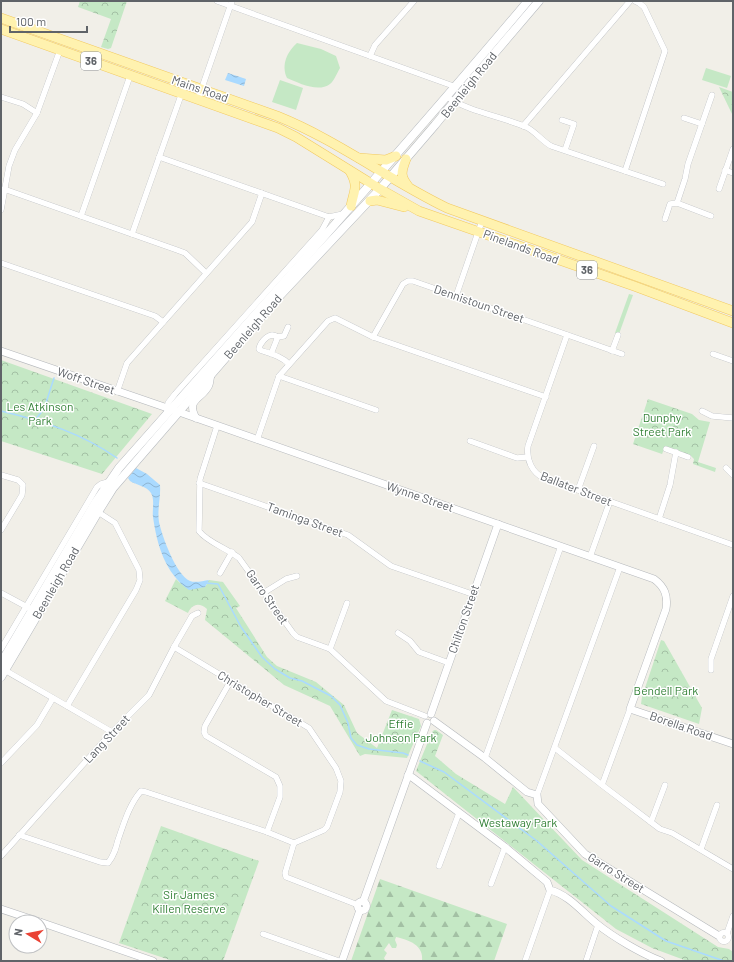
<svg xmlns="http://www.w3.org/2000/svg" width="734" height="962" font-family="Barlow,sans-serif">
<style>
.grass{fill:#c5e8c5}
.forest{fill:url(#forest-firs)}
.park{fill:url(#park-crowns)}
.water{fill:url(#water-waves)}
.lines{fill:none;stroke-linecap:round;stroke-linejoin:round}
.stream{stroke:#aadaff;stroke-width:1.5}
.minor-casing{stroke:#b5b8bc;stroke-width:6}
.tertiary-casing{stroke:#b5b8bc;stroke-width:8}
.secondary-casing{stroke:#b6babf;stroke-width:9}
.primary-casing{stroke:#f2c960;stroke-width:10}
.minor{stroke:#fff;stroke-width:5.5}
.tertiary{stroke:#fff;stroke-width:7}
.secondary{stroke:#fff;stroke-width:8}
.primary{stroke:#fff2af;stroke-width:9}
.labels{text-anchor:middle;stroke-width:3;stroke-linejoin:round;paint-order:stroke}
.shield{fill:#fff;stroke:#8f9295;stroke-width:1}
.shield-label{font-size:11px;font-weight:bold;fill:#5f6368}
.street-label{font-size:12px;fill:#5f6368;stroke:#fff}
.park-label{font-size:12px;fill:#348238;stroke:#fff}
</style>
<defs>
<pattern id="forest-firs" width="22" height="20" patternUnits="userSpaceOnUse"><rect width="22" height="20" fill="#c5e8c5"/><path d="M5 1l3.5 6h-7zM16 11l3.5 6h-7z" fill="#a3c0a4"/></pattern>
<pattern id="park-crowns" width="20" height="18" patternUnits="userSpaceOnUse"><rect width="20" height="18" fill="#c5e8c5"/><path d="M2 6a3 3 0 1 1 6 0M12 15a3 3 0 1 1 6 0" fill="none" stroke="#a3c0a4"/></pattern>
<pattern id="water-waves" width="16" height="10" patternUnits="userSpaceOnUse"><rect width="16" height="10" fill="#aadaff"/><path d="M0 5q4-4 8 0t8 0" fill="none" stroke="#8eb4d2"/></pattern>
</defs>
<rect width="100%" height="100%" fill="#f1efe8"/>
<g class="grass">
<path d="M297 43 321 49 336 56 340 68C337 73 334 81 330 84 318 93 299 83 287 78 281 65 287 52 297 43Z"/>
<polygon points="706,68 731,76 727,88 702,80"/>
<polygon points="280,80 303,88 296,110 272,102"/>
<polygon points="629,294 633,295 619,334 615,333"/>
</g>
<path class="forest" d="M380 879 507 924 494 961H422C424 945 409 940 396 937L395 940 397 945 396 948H392L389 943 384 950 387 953 384 958 386 961H351Z"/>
<g class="park">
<polygon points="80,1 127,1 111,48 108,49 101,47 111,19 78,7"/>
<polygon points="719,87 733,92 733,116"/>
<polygon points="1,360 152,414 102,474 1,441"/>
<polygon points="648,399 692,414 699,420 710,422 698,462 716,468 715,472 693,464 694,459 691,456 665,447 662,454 633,444"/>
<path d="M176 579 180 583 205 587 209 580 223 582 240 606 236 608 267 657 277 666 316 682 344 705 357 733 377 748 392 710 419 719 421 726 407 758 365 754 360 756 330 706 284 685 205 620 207 609C199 602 192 604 188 613L165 601Z"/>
<polygon points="661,640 664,641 702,708 699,724 641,704 642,697"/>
<polygon points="434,730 436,730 443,735 435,756 456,774 505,804 513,787 582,860 718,947 729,949 733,952 733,961 687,961 652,948 616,929 416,771 432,732"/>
<polygon points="161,826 259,861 223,961 173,961 119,943"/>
</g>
<g class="water">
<polygon points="228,73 246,79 244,86 225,80"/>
<path d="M136 468 147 474 160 485C161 497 157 509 159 522 162 536 176 575 190 581 195 583 203 581 209 580L205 587 189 590C165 573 157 545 153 517 152 510 155 500 151 493 147 486 136 485 130 481L128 478Z"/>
</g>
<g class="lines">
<g class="stream">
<path d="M1 411C43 421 81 433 117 458"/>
<polyline points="35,420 44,409 54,378"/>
<polyline points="206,583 218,584 241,627 262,657 275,669 290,678 302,681 331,696 340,705 348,723 351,738 357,745 369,749 403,753 408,755"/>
<polyline points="420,761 444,772 537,841 611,906 666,941 724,961"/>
</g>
<defs>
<g id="minor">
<polyline points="217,1 456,87"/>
<polyline points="370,56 375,45 414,1"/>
<polyline points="1,97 23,104 37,113"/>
<path d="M447 97C470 112 500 116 526 127 535 131 542 141 551 146L663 184"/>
<polyline points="198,99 232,1"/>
<polyline points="684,118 702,124"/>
<polyline points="562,120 574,124 565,150"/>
<polyline points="523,126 630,1"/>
<polyline points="159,157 329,217 343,214"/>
<polyline points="725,170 733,173"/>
<polyline points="625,171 665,51 644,7 639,3 635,1"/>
<polyline points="4,189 177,250 185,253 206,273"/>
<polyline points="719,189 733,149"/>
<polyline points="677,203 685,179 688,164 712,95"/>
<polyline points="1,210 9,166 15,150 37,113 60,50"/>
<polyline points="81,216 130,76"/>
<polyline points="665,219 670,204 677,203 711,216"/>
<polyline points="132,234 185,84"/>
<polyline points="1,263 155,316 163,322"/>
<polyline points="456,296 482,221"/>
<path d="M567 335 528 446C526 459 532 473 544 478L733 545"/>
<polyline points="277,337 284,336 288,327"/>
<polyline points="373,337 403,284 408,281 413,281 622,354"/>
<polyline points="612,351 618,335"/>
<path d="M271 354 277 339 276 336 272 335C266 336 260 343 259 349L260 350C271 354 281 356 289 364"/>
<polyline points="713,354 733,361"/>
<polyline points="279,376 376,410"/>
<polyline points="117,392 127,363 252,222 262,193"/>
<polyline points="167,411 168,403 175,394 322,230 329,217"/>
<polyline points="702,411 712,416 733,418"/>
<path d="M217 426 200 479 199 531C207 542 228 549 239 558L293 633 297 637 330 649 386 701 425 716"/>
<polyline points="257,440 279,376 328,321 335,318 373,337 546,397"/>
<polyline points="470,441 517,458 527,457"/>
<polyline points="666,449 688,457"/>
<polyline points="726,468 733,475"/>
<polyline points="1,475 18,480 23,485 22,495 1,530"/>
<polyline points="199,483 348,535 391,566 472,594"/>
<polyline points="578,490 594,446"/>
<polyline points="659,519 670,485 676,452"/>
<polyline points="590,557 610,501"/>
<polyline points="220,573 232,552"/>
<polyline points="265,592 286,579 297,576"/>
<polyline points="1,593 29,608"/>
<polyline points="398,633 410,641 419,652 449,663"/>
<polyline points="174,647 309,728 336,768 341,781 340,792 327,827 324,830 294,843 285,873 286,877 358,905"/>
<polyline points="1,649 97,487 101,484 108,482"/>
<polyline points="330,649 347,603"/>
<polyline points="1,668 112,732"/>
<polyline points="711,670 711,659 733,596"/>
<polyline points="230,682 205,726 204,732 206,736 276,777 280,786 280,797 267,832"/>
<polyline points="67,706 136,590 140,580 139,570 115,523 98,512"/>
<polyline points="555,748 602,785 660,829 672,833 733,869"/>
<polyline points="485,758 561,546"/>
<polyline points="1,763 37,725 53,698"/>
<polyline points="602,785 630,709"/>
<polyline points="537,795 620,567"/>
<polyline points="651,822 665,785"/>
<path d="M19 835 100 862 108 863C114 856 116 848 118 840 124 823 129 805 141 791L146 792 267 832 294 843"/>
<polyline points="701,849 717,805"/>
<polyline points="1,856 112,732 149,695 174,647 192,616 198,613"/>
<polyline points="439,866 459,813"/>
<polyline points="491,884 505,847"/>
<circle cx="724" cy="937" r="4.5"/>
<polyline points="727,933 733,916"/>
<polyline points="263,934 339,961"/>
<polyline points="525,961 550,890"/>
<polyline points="586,961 598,925"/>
</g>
<g id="tertiary">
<path d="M1 351 179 412 654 579C665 587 668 596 666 609L630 709 733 744"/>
<path d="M196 418C185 399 203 399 209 385 210 382 210 378 211 375"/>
<polyline points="431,714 498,524"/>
<polyline points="434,721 485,758 527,792 537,795 538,804 585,854 719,936"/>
<path d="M408 775 413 778 505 847 547 882 550 890C569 895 582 912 597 924 613 937 642 954 661 961"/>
<circle cx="362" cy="906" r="4.5"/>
<polyline points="363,902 427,723"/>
<polyline points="1,909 40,922"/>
<polyline points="40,922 153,961"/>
<polyline points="342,961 360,910"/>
</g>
<g id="secondary">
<path d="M1 663 95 503 119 468C256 313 395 159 528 1"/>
<polyline points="1,677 98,512 113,488 273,303 380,189 435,125 475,76 539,1"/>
</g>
<g id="primary">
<path d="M1 18 277 116C337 140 389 180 447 208L733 311"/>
<polyline points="1,29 278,128 296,137 380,189 419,211 634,286 733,323"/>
<polyline points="359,158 386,160 396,156"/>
<path d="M406 159C401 172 400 176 408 186"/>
<path d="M350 171C359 187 354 190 351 206"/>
<polyline points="370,201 377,200 404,207"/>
</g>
</defs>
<use href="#minor" class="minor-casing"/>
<use href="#tertiary" class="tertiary-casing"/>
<use href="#secondary" class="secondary-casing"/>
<use href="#primary" class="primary-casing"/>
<use href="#minor" class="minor"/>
<use href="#tertiary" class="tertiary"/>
<use href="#secondary" class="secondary"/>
<use href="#primary" class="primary"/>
</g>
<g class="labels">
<g class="shield">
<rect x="81" y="52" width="20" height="18" rx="3"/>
<rect x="577" y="261" width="20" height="18" rx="3"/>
</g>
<g class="shield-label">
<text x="91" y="65">36</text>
<text x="587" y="274">36</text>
</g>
<g class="street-label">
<text transform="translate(469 85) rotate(-51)" y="4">Beenleigh Road</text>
<text transform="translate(200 89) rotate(19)" y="4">Mains Road</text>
<text transform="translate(521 247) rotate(20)" y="4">Pinelands Road</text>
<text transform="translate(479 304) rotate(19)" y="4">Dennistoun Street</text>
<text transform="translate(253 327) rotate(-49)" y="4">Beenleigh Road</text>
<text transform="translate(86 381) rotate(19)" y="4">Woff Street</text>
<text transform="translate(576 489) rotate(21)" y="4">Ballater Street</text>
<text transform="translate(420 497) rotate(19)" y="4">Wynne Street</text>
<text transform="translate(305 520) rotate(20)" y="4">Taminga Street</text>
<text transform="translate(56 583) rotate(-60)" y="4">Beenleigh Road</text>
<text transform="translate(267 597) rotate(55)" y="4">Garro Street</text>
<text transform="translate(464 619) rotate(-71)" y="4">Chilton Street</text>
<text transform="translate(260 699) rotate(31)" y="4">Christopher Street</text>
<text transform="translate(681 726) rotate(19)" y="4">Borella Road</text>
<text transform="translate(107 739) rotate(-47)" y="4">Lang Street</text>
<text transform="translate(616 873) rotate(32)" y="4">Garro Street</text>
</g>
<g class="park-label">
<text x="40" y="411">Les Atkinson<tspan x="40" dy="14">Park</tspan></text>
<text x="662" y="422">Dunphy<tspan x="662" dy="14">Street Park</tspan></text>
<text x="666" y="695">Bendell Park</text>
<text x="401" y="728">Effie<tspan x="401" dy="14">Johnson Park</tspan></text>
<text x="518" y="827">Westaway Park</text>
<text x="189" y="899">Sir James<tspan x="189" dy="14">Killen Reserve</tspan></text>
</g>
</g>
<rect width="734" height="962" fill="none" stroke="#5f6368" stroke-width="4"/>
<g transform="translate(28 934) rotate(280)"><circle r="19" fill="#ffffff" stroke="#bfc1c3"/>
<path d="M0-3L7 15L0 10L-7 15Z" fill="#ea4335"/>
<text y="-6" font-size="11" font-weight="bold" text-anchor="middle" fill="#5f6368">N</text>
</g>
<path d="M10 26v6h77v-6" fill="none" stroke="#5f6368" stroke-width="2"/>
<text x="16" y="26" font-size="12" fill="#5f6368" stroke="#ffffff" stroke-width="3" paint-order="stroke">100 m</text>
</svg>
